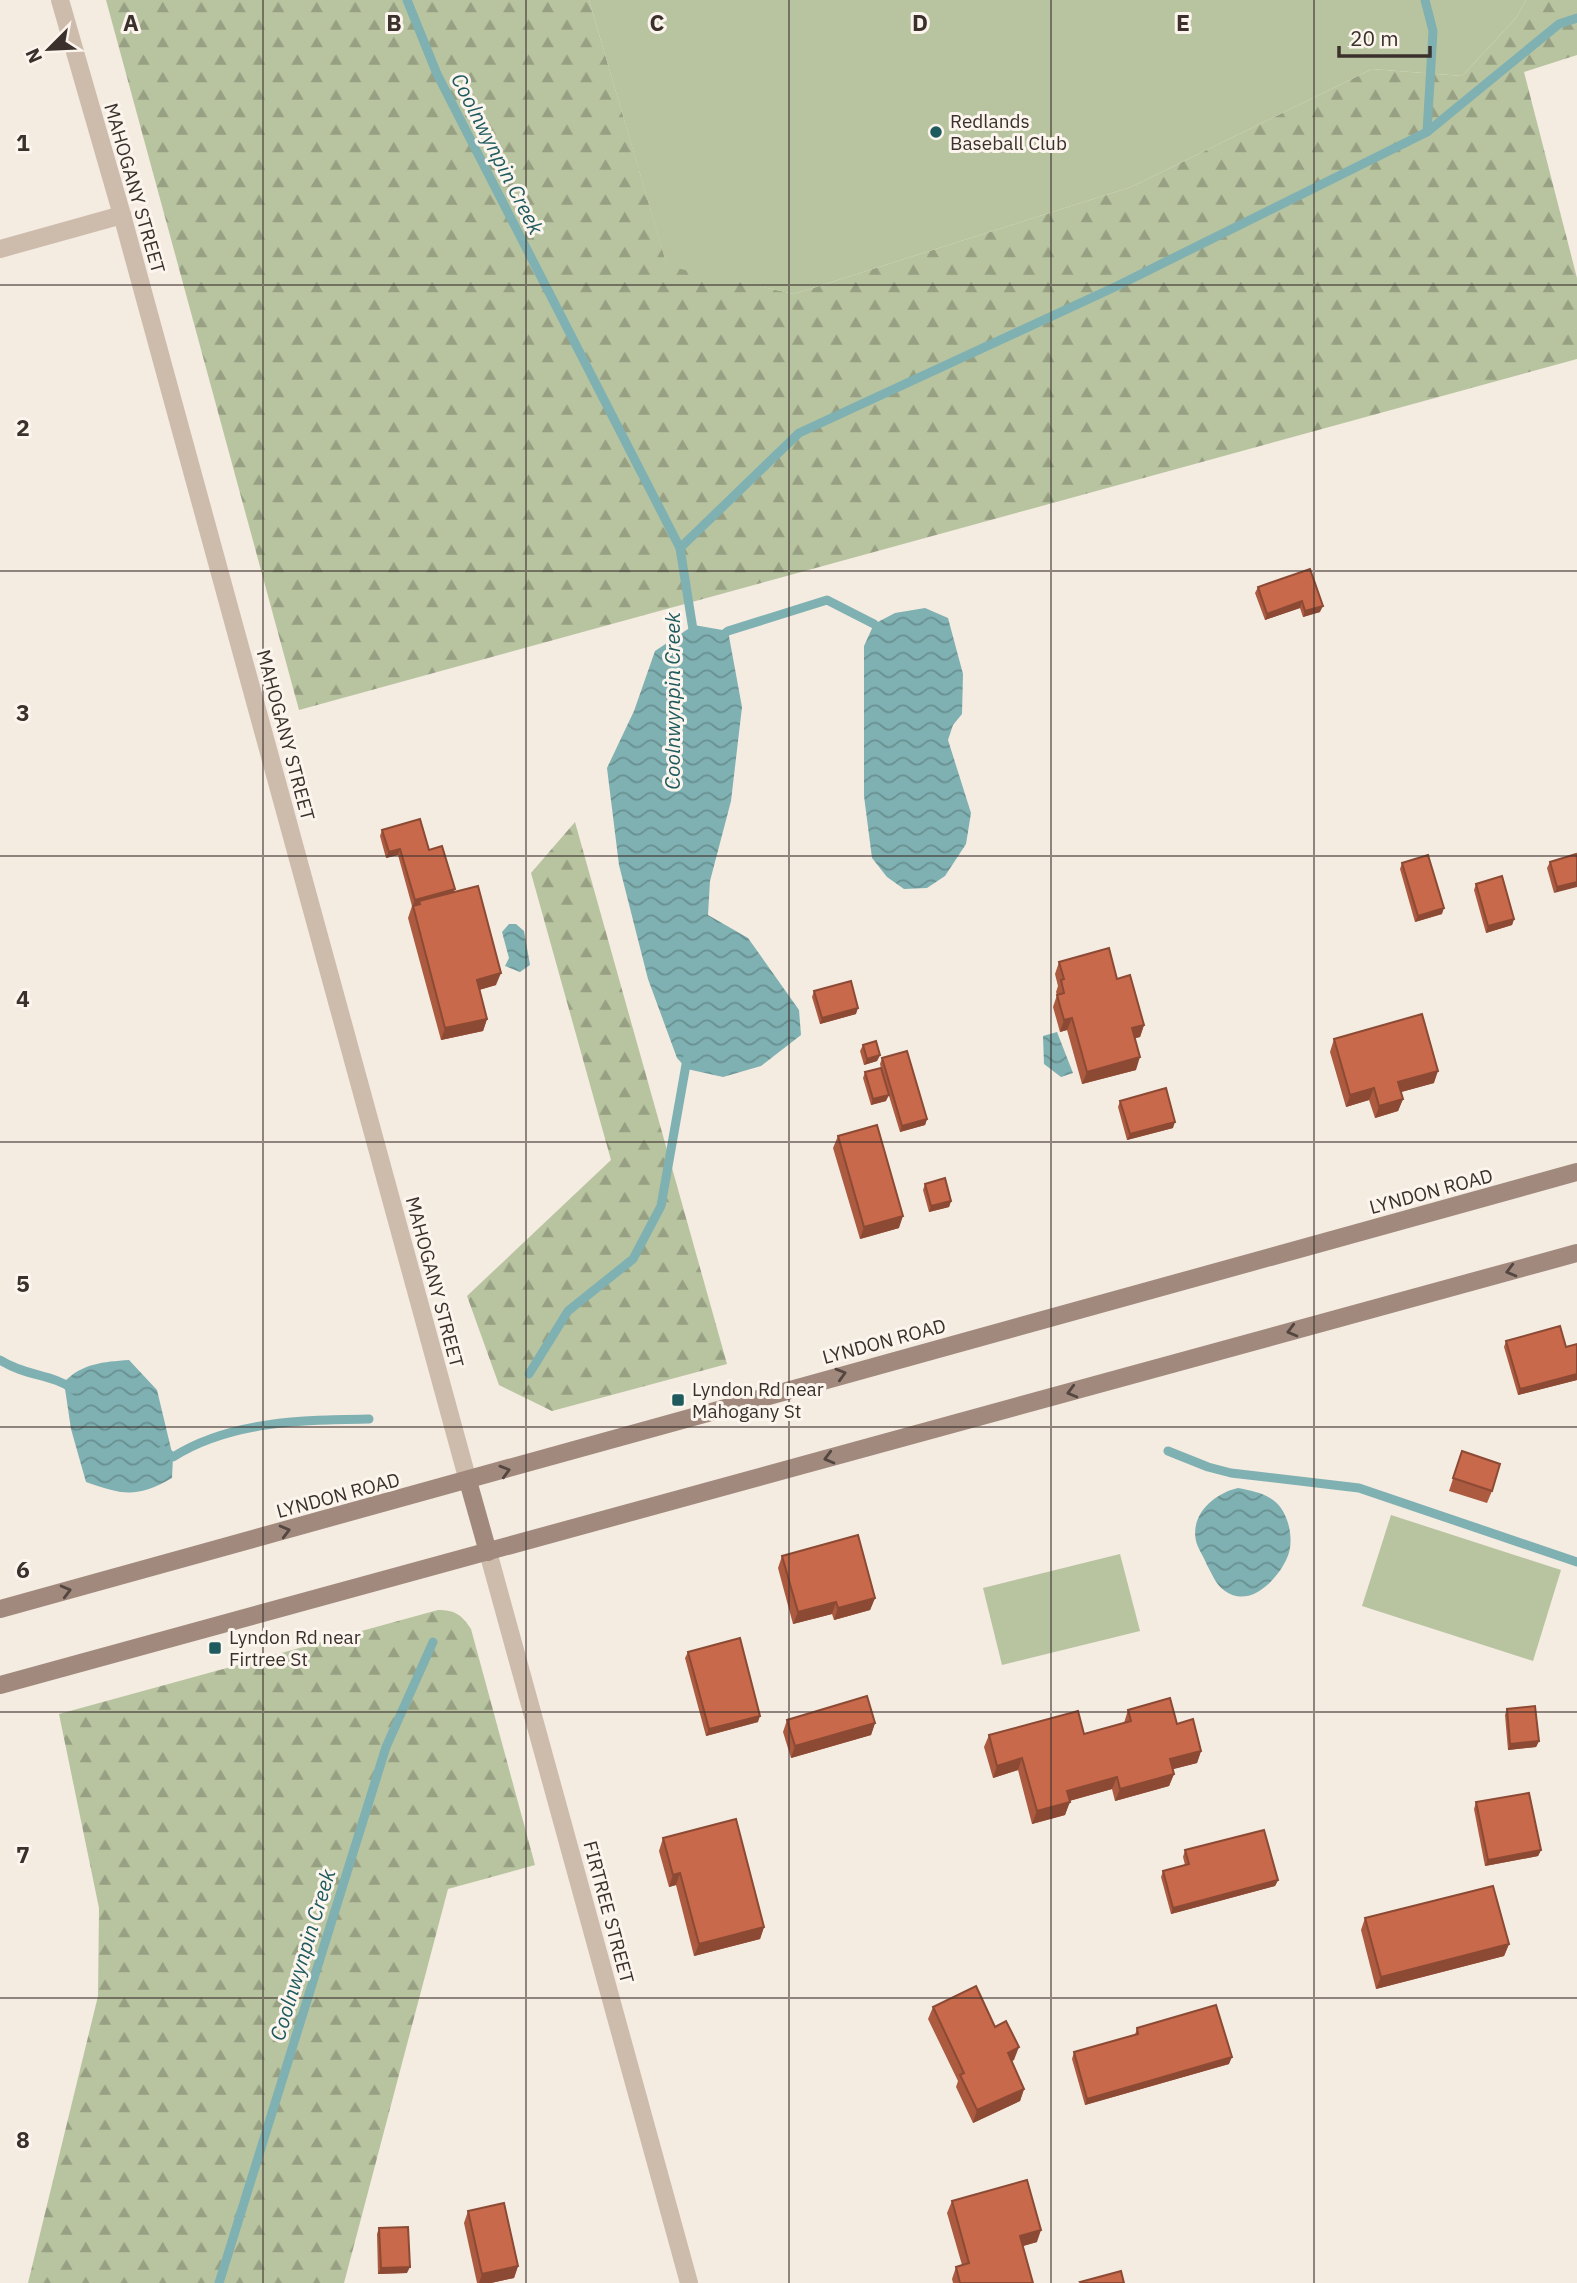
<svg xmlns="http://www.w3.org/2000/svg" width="1577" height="2283" font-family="'IBM Plex Sans',sans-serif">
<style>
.forest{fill:url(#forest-firs)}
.garden{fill:#b8c4a0}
.water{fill:url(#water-waves)}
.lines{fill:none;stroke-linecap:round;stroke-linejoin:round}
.stream{stroke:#7fb0b2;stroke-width:9}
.street{stroke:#cdbbac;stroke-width:18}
.secondary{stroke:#a18a7d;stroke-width:18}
.wall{fill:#ac5a40}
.shaded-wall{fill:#8c4a34}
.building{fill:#c8694b;stroke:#8c4a34;stroke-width:2}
.oneway{stroke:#544640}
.grid{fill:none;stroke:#3b302b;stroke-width:2;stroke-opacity:0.55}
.poi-dot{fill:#1f5a5e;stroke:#fbf5ee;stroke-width:2.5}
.labels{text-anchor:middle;stroke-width:6;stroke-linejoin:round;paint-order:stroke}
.poi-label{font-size:19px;fill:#3b302b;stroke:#fbf5ee;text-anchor:start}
.street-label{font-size:19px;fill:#3b302b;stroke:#fbf5ee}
.water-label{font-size:21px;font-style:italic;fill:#1f5a5e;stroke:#fbf5ee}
.grid-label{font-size:23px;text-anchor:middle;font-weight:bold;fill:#3b302b;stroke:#fbf5ee;stroke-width:6;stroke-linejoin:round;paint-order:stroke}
</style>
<defs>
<pattern id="forest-firs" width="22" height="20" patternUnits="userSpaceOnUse" patternTransform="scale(1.75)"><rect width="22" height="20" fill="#b8c4a0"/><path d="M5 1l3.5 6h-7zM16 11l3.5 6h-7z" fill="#97a083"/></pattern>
<pattern id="water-waves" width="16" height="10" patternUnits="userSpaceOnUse" patternTransform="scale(1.75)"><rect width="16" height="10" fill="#7fb0b2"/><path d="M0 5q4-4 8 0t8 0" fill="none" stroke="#699091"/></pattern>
</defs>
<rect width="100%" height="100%" fill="#f4ebe1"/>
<g class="forest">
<polygon points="106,0 589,0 667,265 794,294 1131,187 1372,69 1462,76 1516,18 1526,0 1577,0 1577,55 1524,72 1577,278 1577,359 299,710"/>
<polygon points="575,822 727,1364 552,1411 499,1385 467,1296 611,1160 531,873"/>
<path d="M438 1610C455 1610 462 1615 471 1629L535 1865 448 1889 344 2283H28L98 1996 99 1908 59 1714Z"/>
</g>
<g class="garden">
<polygon points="589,0 1526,0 1516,18 1462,76 1372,69 1131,187 794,294 667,266"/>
<polygon points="1391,1515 1561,1570 1533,1661 1362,1606"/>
<polygon points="1120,1554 1140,1631 1002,1665 983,1588"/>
</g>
<g class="water">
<polygon points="925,608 948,618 963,674 962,714 953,725 948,740 971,813 966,844 945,876 927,888 904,889 887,877 872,858 864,796 864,646 874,624 895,613"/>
<polygon points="694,625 728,631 742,707 731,801 710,881 708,915 748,938 799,1010 801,1035 761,1066 723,1077 687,1069 677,1058 648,979 619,865 607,768 634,711 655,651"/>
<polygon points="509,924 516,924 524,931 530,965 520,972 505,966 509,958 502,932"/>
<polygon points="1057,1032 1073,1073 1061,1077 1044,1064 1043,1036"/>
<path d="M129 1360 157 1390 173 1457 172 1478C138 1498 122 1495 86 1482L71 1429 64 1382C83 1363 103 1362 129 1360Z"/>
<path d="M1238 1488C1249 1490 1264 1493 1273 1500 1289 1511 1295 1541 1287 1558 1278 1579 1250 1609 1225 1591 1216 1585 1212 1574 1207 1565 1204 1557 1198 1549 1196 1541 1190 1514 1215 1493 1238 1488Z"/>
</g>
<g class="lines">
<g class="stream">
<polyline points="407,0 437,74 680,548 694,636"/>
<polyline points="1425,0 1433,31 1427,132"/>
<polyline points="680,548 799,433 1117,286 1427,132 1559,24 1577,18"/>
<polyline points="720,637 728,631 827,600 874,624"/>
<path d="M0 1360C25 1376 52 1374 73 1389"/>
<polyline points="529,1374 568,1311 633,1259 661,1206 687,1059"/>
<path d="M163 1450 173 1457C230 1421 303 1420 369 1419"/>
<polyline points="1168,1451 1208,1467 1231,1473 1359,1488 1577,1562"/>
<polyline points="219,2283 386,1747 433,1642"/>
</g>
<g class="street">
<polyline points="60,0 122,215 468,1481"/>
<polyline points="0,249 122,215"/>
<polyline points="488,1552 689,2283"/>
</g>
<g class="secondary">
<polyline points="468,1481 488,1552"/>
<polyline points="0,1609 1577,1172"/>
<polyline points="0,1685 1577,1253"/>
</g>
</g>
<g class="wall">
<polygon points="1310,569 1320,612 1303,617 1300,608 1265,620 1255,593 1258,587"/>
<polygon points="382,830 429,850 454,892 496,985 479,990 487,1019 483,1031 441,1040 408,918 412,906 398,855 386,858 380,836"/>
<polygon points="1576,854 1554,893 1547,868 1550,862"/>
<polygon points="1402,863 1442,914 1415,922 1400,869"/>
<polygon points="1476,884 1514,919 1512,925 1486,933 1474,890"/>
<polygon points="1059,962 1117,979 1144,1025 1140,1037 1135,1038 1136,1070 1082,1084 1067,1030 1060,1032 1053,1007 1057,995 1056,992 1058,986 1055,974"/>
<polygon points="814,991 856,1014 820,1024 812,997"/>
<polygon points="1334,1039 1434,1083 1401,1092 1403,1099 1398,1111 1375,1118 1369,1100 1346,1107 1330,1052"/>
<polygon points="863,1045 880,1055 877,1061 864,1065 860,1051"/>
<polygon points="882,1058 927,1119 925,1125 900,1132 882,1073 886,1101 871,1105 863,1078 865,1072 881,1068 880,1064"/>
<polygon points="1120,1101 1173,1128 1127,1140 1118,1107"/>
<polygon points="838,1136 899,1228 860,1239 833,1148"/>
<polygon points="925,1184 951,1201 949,1207 929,1212 923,1190"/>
<polygon points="1506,1341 1566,1347 1577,1344 1577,1380 1518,1395 1504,1347"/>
<polygon points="1462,1451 1492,1491 1487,1503 1449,1491"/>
<polygon points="782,1556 875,1598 870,1610 834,1620 832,1614 793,1624 778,1568"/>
<polygon points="688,1652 758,1722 706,1736 685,1658"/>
<polygon points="1507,1709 1539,1741 1536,1747 1508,1750 1505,1715"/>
<polygon points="1128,1710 1177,1724 1201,1751 1197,1763 1173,1769 1174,1774 1169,1786 1115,1801 1112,1789 1069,1801 1065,1815 1032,1824 1018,1770 993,1778 984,1747 989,1735 1084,1734 1124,1723"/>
<polygon points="787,1720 875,1723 871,1735 791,1758 783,1732"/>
<polygon points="1476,1802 1541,1850 1538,1856 1485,1866 1474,1809"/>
<polygon points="663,1838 764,1927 760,1939 694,1956 676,1885 669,1887 659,1851"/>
<polygon points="1185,1850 1278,1880 1275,1886 1171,1914 1161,1877 1163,1871 1185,1865 1183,1857"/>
<polygon points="1365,1918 1509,1944 1504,1956 1376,1989 1361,1930"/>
<polygon points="933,2007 995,2027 1014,2060 1011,2061 1024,2089 1020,2101 973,2123 956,2087 958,2081 928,2019"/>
<polygon points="1137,2028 1229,2064 1085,2105 1072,2059 1074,2052 1135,2035"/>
<polygon points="952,2201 1037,2242 1023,2246 1033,2283 953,2283 952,2279 956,2267 962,2265 947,2213"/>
<polygon points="468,2211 518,2266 514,2278 491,2283 477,2283 464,2223"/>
<polygon points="379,2228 407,2273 378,2274 377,2234"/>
</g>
<g class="shaded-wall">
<polygon points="1302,601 1300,608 1265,620 1267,614"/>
<polygon points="1323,606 1320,612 1303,617 1305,611"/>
<polygon points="400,849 398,855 386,858 389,852"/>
<polygon points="1577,882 1577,887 1554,893 1557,887"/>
<polygon points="455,889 452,896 419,901 418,905 412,907 415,900"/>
<polygon points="1444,908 1442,914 1415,922 1418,916"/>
<polygon points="1514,919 1512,925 1486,933 1488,926"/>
<polygon points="501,973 496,985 472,992 477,980"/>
<polygon points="858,1008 856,1014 820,1024 822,1018"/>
<polygon points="1072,1018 1067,1030 1060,1032 1064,1020"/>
<polygon points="487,1019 483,1031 441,1040 445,1028"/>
<polygon points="1144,1025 1140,1037 1128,1040 1132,1028"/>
<polygon points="880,1055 877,1061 864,1065 867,1059"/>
<polygon points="1140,1057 1136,1070 1082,1084 1087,1072"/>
<polygon points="1438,1071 1434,1083 1394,1094 1398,1082"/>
<polygon points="1374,1088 1369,1100 1346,1107 1350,1095"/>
<polygon points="889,1095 886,1101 871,1105 873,1099"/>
<polygon points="1403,1099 1398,1111 1375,1118 1379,1106"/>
<polygon points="927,1119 925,1125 900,1132 902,1126"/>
<polygon points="1175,1122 1173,1128 1127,1140 1130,1134"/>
<polygon points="951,1201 949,1207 929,1212 931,1206"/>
<polygon points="903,1216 899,1228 860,1239 864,1227"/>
<polygon points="1577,1374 1577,1380 1518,1395 1520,1389"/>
<polygon points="875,1598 870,1610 834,1620 838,1608"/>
<polygon points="836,1602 832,1614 793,1624 798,1612"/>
<polygon points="760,1716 758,1722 706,1736 709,1729"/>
<polygon points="875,1723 871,1735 791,1758 795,1746"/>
<polygon points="1539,1741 1536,1747 1508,1750 1510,1744"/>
<polygon points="1201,1751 1197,1763 1166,1771 1170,1759"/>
<polygon points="1022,1758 1018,1770 993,1778 997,1766"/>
<polygon points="1174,1774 1169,1786 1115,1801 1120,1789"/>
<polygon points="1117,1777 1112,1789 1062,1803 1067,1791"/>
<polygon points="1070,1802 1065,1815 1032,1824 1037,1811"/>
<polygon points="1541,1850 1538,1856 1485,1866 1488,1860"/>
<polygon points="680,1873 676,1885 669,1887 673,1875"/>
<polygon points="1278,1880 1275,1886 1171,1914 1173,1908"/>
<polygon points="764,1927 760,1939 694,1956 699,1944"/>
<polygon points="1509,1944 1504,1956 1376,1989 1381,1977"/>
<polygon points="1019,2047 1014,2060 1003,2065 1008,2053"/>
<polygon points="1232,2057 1229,2064 1085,2105 1087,2099"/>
<polygon points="1024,2089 1020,2101 973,2123 977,2110"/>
<polygon points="1041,2230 1037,2242 1016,2248 1020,2236"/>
<polygon points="518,2266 514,2278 491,2283 479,2283 482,2274"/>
<polygon points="410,2267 407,2273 378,2274 381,2268"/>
</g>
<g class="building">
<polygon points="1310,569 1323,606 1305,611 1302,601 1267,614 1258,587"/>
<polygon points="420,819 429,850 442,846 455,889 415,900 400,849 389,852 382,830"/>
<polygon points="1576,854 1577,858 1577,882 1557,887 1550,862"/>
<polygon points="1428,855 1444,908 1418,916 1402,863"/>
<polygon points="1502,876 1514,919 1488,926 1476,884"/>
<polygon points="478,886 501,973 477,980 487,1019 445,1028 413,906 420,904 419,901"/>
<polygon points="1109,948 1117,979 1130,975 1144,1025 1132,1028 1140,1057 1087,1072 1072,1018 1064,1020 1057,995 1064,993 1061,980 1064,979 1059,962"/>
<polygon points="851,981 858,1008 822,1018 814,991"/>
<polygon points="1422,1014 1438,1071 1398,1082 1403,1099 1379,1106 1374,1088 1350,1095 1334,1039"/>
<polygon points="876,1041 880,1055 867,1059 863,1045"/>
<polygon points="907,1051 927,1119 902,1126 882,1058"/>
<polygon points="881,1068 889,1095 873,1099 865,1072"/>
<polygon points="1166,1088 1175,1122 1130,1134 1120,1101"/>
<polygon points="877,1125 903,1216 864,1227 838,1136"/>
<polygon points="945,1178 951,1201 931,1206 925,1184"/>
<polygon points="1560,1326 1566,1347 1577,1344 1577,1374 1520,1389 1506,1341"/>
<polygon points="1462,1451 1500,1464 1492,1491 1453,1478"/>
<polygon points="858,1535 875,1598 838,1608 836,1602 798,1612 782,1556"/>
<polygon points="740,1638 760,1716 709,1729 688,1652"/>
<polygon points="867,1696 875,1723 795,1746 787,1720"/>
<polygon points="1170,1698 1177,1724 1193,1719 1201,1751 1170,1759 1174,1774 1120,1789 1117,1777 1067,1791 1070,1802 1037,1811 1022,1758 997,1766 989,1735 1078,1711 1084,1734 1131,1721 1128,1710"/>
<polygon points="1535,1706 1539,1741 1510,1744 1507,1709"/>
<polygon points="1529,1793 1541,1850 1488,1860 1476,1802"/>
<polygon points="736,1819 764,1927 699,1944 680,1873 673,1875 663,1838"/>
<polygon points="1264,1830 1278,1880 1173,1908 1163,1871 1189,1864 1185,1850"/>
<polygon points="1493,1886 1509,1944 1381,1977 1365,1918"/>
<polygon points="976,1986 995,2027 1006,2021 1019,2047 1008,2053 1024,2089 977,2110 960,2075 964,2073 933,2007"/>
<polygon points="1216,2005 1232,2057 1087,2099 1074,2052 1138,2034 1137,2028"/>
<polygon points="1027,2180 1041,2230 1020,2236 1033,2283 960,2283 956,2267 969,2263 952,2201"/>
<polygon points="504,2203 518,2266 482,2274 468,2211"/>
<polygon points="408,2227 410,2267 381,2268 379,2228"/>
<polygon points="1121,2271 1124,2283 1081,2283 1080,2282"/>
</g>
<defs><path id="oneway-chevron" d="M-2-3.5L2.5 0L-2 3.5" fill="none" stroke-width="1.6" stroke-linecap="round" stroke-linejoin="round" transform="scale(1.75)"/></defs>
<g class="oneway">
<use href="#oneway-chevron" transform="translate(1511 1271) rotate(165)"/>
<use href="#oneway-chevron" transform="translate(1292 1331) rotate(165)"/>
<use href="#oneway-chevron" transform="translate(841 1374) rotate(-16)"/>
<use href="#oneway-chevron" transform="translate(1072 1392) rotate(165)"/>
<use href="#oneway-chevron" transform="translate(829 1458) rotate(165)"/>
<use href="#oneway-chevron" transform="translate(505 1471) rotate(-16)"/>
<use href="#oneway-chevron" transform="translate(285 1531) rotate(-15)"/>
<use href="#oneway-chevron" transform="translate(66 1591) rotate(-15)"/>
</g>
<path class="grid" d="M263 0V2283M526 0V2283M789 0V2283M1051 0V2283M1314 0V2283M0 285H1577M0 571H1577M0 856H1577M0 1142H1577M0 1427H1577M0 1712H1577M0 1998H1577"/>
<g class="poi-dot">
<circle cx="936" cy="132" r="7"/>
<rect x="671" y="1393" width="14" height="14" rx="3.5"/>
<rect x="208" y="1641" width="14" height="14" rx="3.5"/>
</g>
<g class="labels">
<g class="poi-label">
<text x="950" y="128">Redlands<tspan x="950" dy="22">Baseball Club</tspan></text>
<text x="692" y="1396">Lyndon Rd near<tspan x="692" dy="22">Mahogany St</tspan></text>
<text x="229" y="1644">Lyndon Rd near<tspan x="229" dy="22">Firtree St</tspan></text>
</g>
<g class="street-label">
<text transform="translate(135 188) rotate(74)" y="7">MAHOGANY STREET</text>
<text transform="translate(286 735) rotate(75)" y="7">MAHOGANY STREET</text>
<text transform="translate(1431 1191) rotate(-15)" y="7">LYNDON ROAD</text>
<text transform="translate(435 1282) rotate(75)" y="7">MAHOGANY STREET</text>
<text transform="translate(884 1341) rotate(-15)" y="7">LYNDON ROAD</text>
<text transform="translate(338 1495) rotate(-15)" y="7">LYNDON ROAD</text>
<text transform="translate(609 1912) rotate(75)" y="7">FIRTREE STREET</text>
</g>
<g class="water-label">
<text transform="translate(497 154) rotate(63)" y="7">Coolnwynpin Creek</text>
<text transform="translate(673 701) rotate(-90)" y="7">Coolnwynpin Creek</text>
<text transform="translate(303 1955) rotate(-73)" y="7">Coolnwynpin Creek</text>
</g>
</g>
<g class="grid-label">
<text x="131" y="31">A</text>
<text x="394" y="31">B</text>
<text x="657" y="31">C</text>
<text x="920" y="31">D</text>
<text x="1183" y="31">E</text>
<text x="23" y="151">1</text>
<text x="23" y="436">2</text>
<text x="23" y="721">3</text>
<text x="23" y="1007">4</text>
<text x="23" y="1292">5</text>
<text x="23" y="1578">6</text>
<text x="23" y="1863">7</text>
<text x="23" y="2148">8</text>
</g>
<g transform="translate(49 49) rotate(246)" stroke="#fbf5ee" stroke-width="5" paint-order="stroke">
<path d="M0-5L12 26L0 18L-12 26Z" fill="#3b302b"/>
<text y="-10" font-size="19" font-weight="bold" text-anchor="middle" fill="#3b302b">N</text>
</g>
<path d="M1339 46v10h91v-10" fill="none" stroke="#3b302b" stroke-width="3.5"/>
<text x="1350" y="46" font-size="21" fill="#3b302b" stroke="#fbf5ee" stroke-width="5" paint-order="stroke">20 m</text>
</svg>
